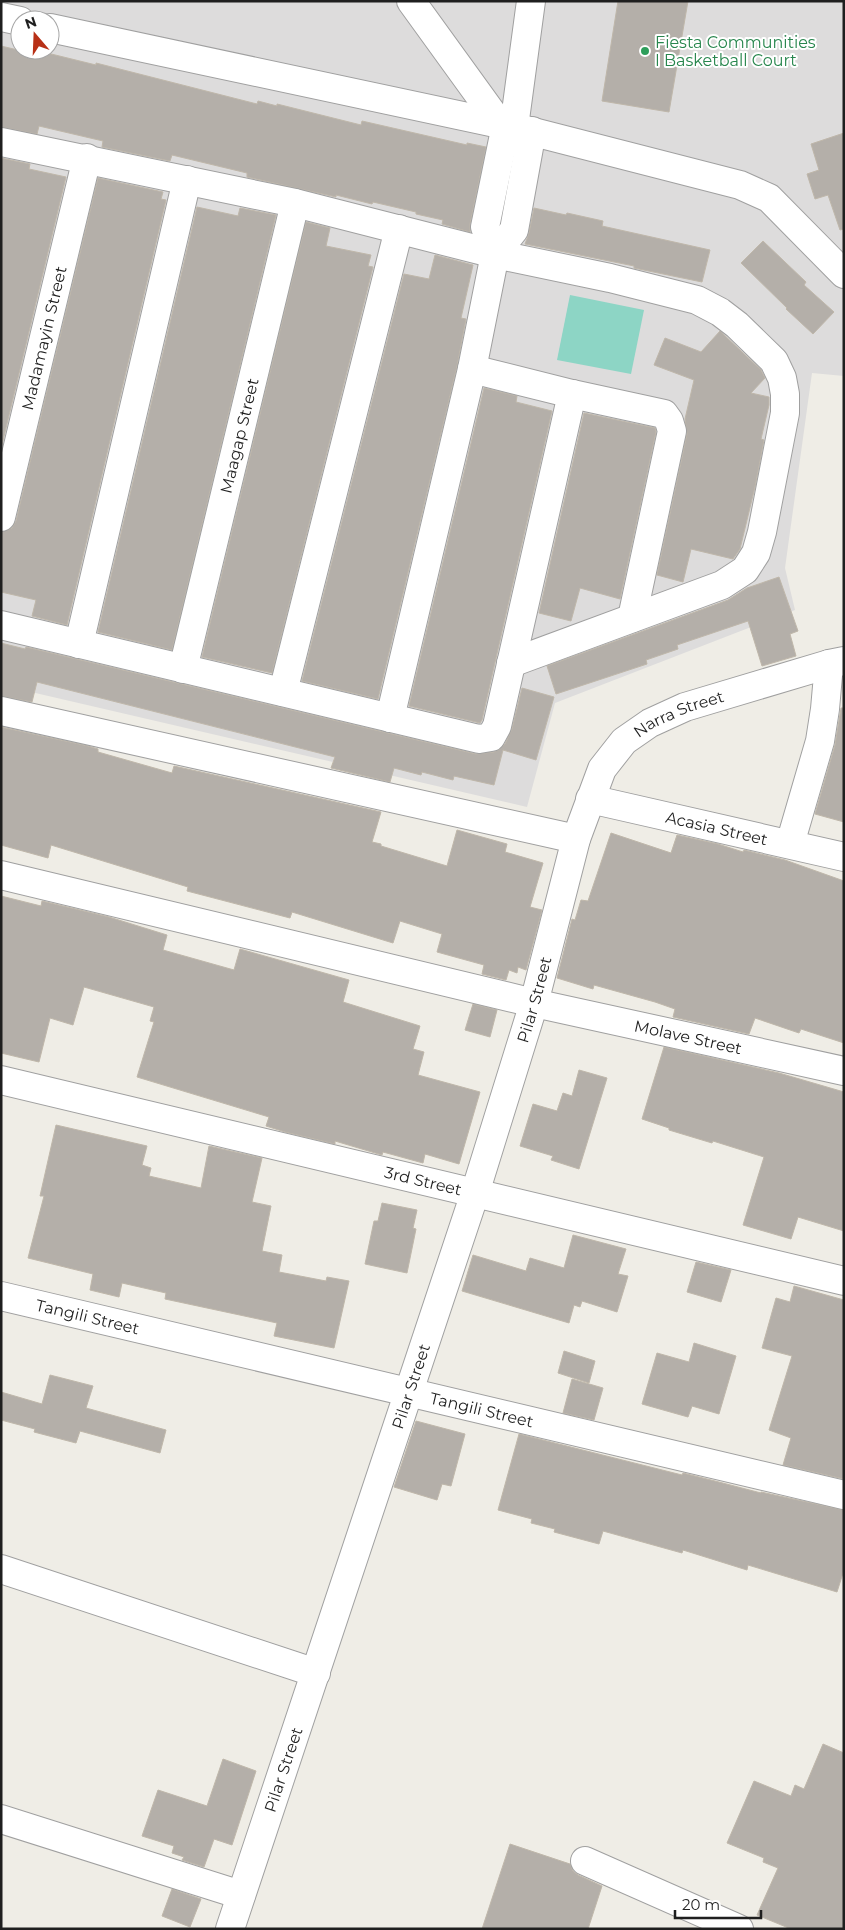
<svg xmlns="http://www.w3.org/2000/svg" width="845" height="1930" font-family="Montserrat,sans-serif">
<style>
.residential{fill:#dddcdc;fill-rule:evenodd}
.pitch{fill:#8dd5c5}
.building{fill:#b4afa9;stroke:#bfb7aa}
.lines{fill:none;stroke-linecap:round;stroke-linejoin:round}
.minor-casing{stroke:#a0a0a0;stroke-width:30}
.minor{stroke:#fff;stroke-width:28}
.leisure-dot{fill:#2e9e5b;stroke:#fff;stroke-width:2}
.labels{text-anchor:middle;stroke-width:4;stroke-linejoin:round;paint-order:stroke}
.leisure-label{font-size:16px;fill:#27864d;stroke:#fff;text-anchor:start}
.street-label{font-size:16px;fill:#1f1f1f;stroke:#fff}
</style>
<rect width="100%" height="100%" fill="#efede6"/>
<path class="residential" d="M1 1H844V376L812 373 785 568 795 610 555 703 527 807 1 685ZM20 20H50V50H20Z"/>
<polygon class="pitch" points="570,295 644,310 631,374 557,360"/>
<g class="building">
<polygon points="618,1 688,1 669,112 602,101"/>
<polygon points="1,46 18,50 35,50 96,65 96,63 257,104 258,101 277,106 277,104 361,125 362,121 467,145 467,143 486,147 470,224 470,232 442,224 443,220 416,214 416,212 373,202 372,204 336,195 336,197 247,177 247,173 172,155 170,161 102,147 103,141 39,126 37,134 1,127"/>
<polygon points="844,133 844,229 840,230 828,195 815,199 807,174 819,170 811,144"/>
<polygon points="1,158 30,164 29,169 66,177 1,449"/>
<polygon points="98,178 163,192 161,199 166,200 67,625 32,616 36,600 1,592 1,532 12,528 16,521"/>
<polygon points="197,207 238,216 240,208 276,215 172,650 98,632"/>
<polygon points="534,208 566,215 567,213 603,221 602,226 710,250 702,282 634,268 634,266 525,244 529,233"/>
<polygon points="306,222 330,228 326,246 371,255 368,266 373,267 272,673 202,657"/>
<polygon points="763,241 806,282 804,285 834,312 813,334 786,309 787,308 741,263"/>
<polygon points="435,255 473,265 461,318 466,319 457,366 378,699 302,681 404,274 429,279"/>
<polygon points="720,331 761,370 765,378 751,393 769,397 769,405 761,439 764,440 755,487 740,549 733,559 691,549 683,582 657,575 687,434 685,419 694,380 654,365 665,338 701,352"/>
<polygon points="484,388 517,396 516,402 552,411 482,720 480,723 409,706"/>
<polygon points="584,413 655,428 656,432 620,599 580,588 571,621 539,613"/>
<polygon points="779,577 798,631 790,634 796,656 762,666 748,621 677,645 678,649 646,660 647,664 556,694 547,666 728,600 747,588"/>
<polygon points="1,643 25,649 26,647 476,754 494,752 500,749 505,744 512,729 522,688 554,697 536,760 503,750 494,785 454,776 453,780 422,772 421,775 394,768 390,782 331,768 335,757 37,682 32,702 1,696"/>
<polygon points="841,708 844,708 844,822 815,814 835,745"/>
<polygon points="1,727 88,746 98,749 98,752 172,773 174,766 381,812 372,842 381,844 381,846 447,866 457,830 507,844 505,852 543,863 530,907 542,910 526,970 518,967 517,973 509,970 506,980 482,974 484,965 437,952 442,934 400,921 393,943 292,912 290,918 187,891 188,887 51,845 48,858 1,845"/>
<polygon points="611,833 671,853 677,835 718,844 743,852 744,850 785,860 844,881 844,1043 801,1029 799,1033 755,1018 749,1034 673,1017 675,1009 655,1002 594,985 593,989 557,978 572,919 575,920 581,900 588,901"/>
<polygon points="1,896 41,906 42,901 109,917 167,935 163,950 234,970 240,949 349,980 343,1002 420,1026 413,1049 424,1052 418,1075 480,1092 459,1164 425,1154 423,1163 383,1152 382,1155 335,1141 335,1144 285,1132 266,1126 269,1117 137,1077 154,1022 150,1021 154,1007 84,987 73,1025 50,1018 39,1062 1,1053"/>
<polygon points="473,1004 497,1010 490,1037 465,1030"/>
<polygon points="664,1047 779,1073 844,1092 844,1231 798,1217 791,1239 743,1225 764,1157 713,1141 712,1143 669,1130 669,1128 642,1119"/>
<polygon points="579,1070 607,1078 579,1169 551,1160 553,1156 520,1146 533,1104 557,1111 563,1093 572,1096"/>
<polygon points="56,1125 147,1146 142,1165 151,1168 149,1176 201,1188 209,1146 262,1158 252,1202 271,1206 262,1251 282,1255 279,1272 326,1281 327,1277 349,1281 334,1348 274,1336 277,1323 165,1299 166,1293 122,1283 119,1297 90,1290 93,1274 28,1258 44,1196 40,1196"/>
<polygon points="382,1203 417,1210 413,1228 416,1229 407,1273 365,1264 374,1221 378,1221"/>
<polygon points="573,1235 626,1249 618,1274 628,1276 617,1312 582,1301 580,1307 574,1305 569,1323 462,1291 473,1255 526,1271 530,1258 564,1268"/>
<polygon points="696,1262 731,1270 721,1302 687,1292"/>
<polygon points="794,1286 844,1300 844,1479 783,1465 791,1438 769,1430 792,1356 762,1348 776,1298 790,1302"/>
<polygon points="694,1343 736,1356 719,1414 692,1406 688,1417 642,1404 657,1353 689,1362"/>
<polygon points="564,1351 595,1361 589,1383 558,1373"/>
<polygon points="50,1375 93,1386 86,1408 166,1430 160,1453 80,1431 76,1443 34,1432 35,1429 1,1420 1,1392 42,1404"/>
<polygon points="572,1379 603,1388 594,1420 563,1413"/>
<polygon points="416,1421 465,1434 451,1486 442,1484 437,1500 394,1487"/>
<polygon points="519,1434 682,1475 683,1473 715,1481 761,1493 761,1492 844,1510 844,1570 837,1592 748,1565 747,1570 683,1550 682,1553 603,1531 599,1544 554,1532 555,1529 531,1523 532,1519 498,1510"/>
<polygon points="823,1744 844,1753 844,1929 791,1929 757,1915 778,1868 763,1862 764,1858 727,1843 754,1781 791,1796 795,1785 804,1789"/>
<polygon points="223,1759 256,1771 232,1845 214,1839 204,1867 182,1860 184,1857 172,1853 174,1846 142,1836 158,1790 207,1806"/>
<polygon points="510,1844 570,1864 573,1871 578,1875 602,1886 588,1929 482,1929"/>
<polygon points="172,1889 201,1899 190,1927 162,1916"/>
</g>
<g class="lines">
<defs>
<g id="minor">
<polyline points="411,1 500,124"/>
<polyline points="1,17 20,21"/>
<polyline points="50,28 514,127 740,185 769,198 844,274"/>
<polyline points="514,127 531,1"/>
<polyline points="1,142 295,203 495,254 610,278 697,300 720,312 737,325 774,361 782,378 785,394 785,413 762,532 756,553 745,570 722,585 511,663"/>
<polyline points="495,254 485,227 506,125"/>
<polyline points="472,369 572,394 664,414 669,421 672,431 632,618"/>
<path id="s1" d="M1 517 87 158"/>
<polyline points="1,625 479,739 491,737 497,726 572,394"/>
<polyline points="79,644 187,180"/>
<path id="s2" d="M183 669 295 203"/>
<polyline points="283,692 399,229"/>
<polyline points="1,711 576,839"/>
<polyline points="390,718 472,369 495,254 514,230 532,131"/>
<path id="s3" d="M590 799 844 857"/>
<polyline points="790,844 820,741 825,709 829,664"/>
<path id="s4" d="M1 875 534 1003 844 1071"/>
<path id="s5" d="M1 1080 844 1281"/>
<path id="s6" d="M1 1296 844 1495"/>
<polyline points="1,1569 316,1673"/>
<polyline points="1,1819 241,1895"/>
<polyline points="585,1861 739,1929"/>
<path id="s7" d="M230 1929 475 1193 534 1003 576 839 602 769 624 741 650 723 685 707 829 664 844 661"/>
</g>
</defs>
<use href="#minor" class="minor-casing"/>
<use href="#minor" class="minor"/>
</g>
<circle class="leisure-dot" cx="645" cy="51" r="5"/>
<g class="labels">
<g class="leisure-label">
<text x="655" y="48">Fiesta Communities<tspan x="655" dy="18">I Basketball Court</tspan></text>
</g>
<g class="street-label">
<text dy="6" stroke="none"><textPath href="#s1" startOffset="184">Madamayin Street</textPath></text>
<text dy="6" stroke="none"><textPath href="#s2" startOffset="240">Maagap Street</textPath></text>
<text dy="6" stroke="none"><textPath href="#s7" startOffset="1316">Narra Street</textPath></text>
<text dy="6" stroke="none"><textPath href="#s3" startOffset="130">Acasia Street</textPath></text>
<text dy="6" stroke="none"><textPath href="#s7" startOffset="978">Pilar Street</textPath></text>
<text dy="6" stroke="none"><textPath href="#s4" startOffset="706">Molave Street</textPath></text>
<text dy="6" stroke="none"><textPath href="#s5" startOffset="434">3rd Street</textPath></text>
<text dy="6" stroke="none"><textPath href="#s6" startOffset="89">Tangili Street</textPath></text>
<text dy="6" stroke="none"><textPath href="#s7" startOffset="572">Pilar Street</textPath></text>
<text dy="6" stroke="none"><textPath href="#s6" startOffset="494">Tangili Street</textPath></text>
<text dy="6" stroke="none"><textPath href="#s7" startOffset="168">Pilar Street</textPath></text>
</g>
</g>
<rect width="845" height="1930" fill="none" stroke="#1f1f1f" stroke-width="5"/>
<g transform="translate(35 35) rotate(341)"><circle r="24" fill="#ffffff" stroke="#a5a5a5"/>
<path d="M0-4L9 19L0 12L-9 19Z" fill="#b83016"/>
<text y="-8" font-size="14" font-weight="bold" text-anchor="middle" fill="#1f1f1f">N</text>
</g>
<path d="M675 1910v8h86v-8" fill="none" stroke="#1f1f1f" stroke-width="2.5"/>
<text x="682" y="1910" font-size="15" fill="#1f1f1f" stroke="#ffffff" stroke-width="4" paint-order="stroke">20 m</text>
</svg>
